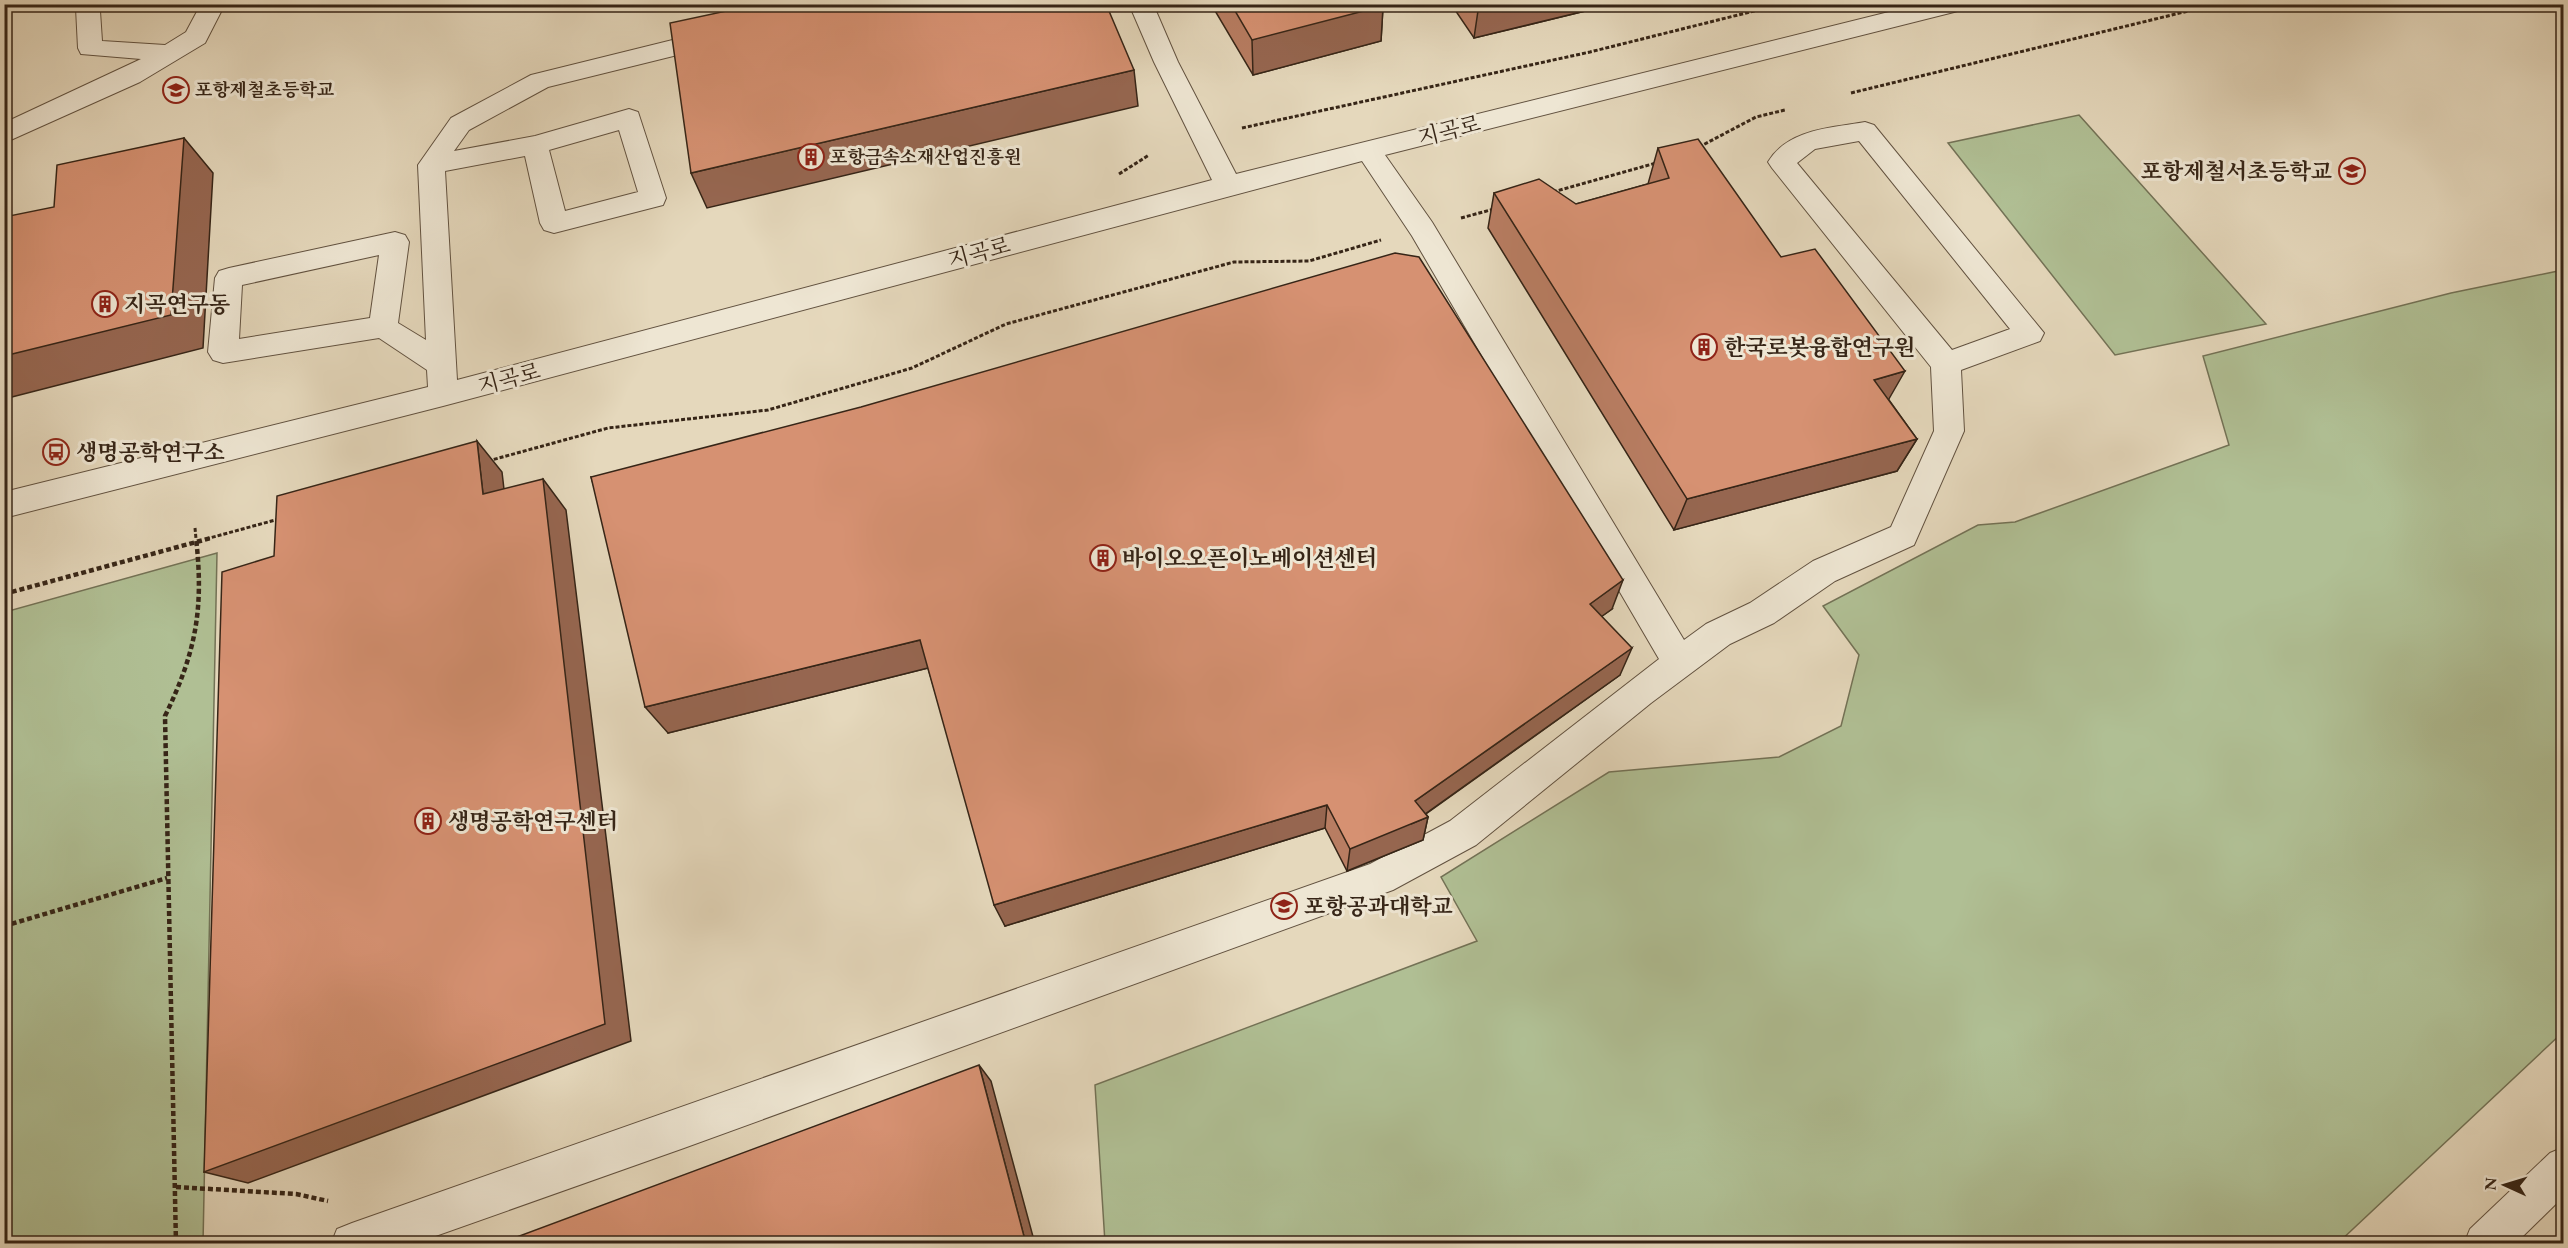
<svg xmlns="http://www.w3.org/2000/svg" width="2568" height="1248" font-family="'EB Garamond','Noto Serif KR',serif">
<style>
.green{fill:#b0bf94;stroke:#737256;stroke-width:1.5}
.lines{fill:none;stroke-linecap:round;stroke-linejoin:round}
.minor-casing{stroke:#625240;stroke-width:2}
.path-far1{stroke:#362517;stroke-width:3;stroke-dasharray:4 2;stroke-linecap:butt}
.path{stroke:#362517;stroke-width:4.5;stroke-dasharray:5 3;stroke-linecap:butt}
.minor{fill:#eee6d3;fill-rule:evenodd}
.wall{fill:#b87d62;stroke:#362517;stroke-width:1.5}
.shaded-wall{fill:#966650;stroke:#362517;stroke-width:1.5}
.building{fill:#d69172;stroke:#362517;stroke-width:1.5}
.labels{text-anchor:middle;stroke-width:6;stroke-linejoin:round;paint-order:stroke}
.far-poi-label{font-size:18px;font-weight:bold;fill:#362517;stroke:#eee6d3;text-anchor:start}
.street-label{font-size:22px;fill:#362517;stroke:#eee6d3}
.poi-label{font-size:22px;font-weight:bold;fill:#362517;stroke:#eee6d3;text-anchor:start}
</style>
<rect width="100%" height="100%" fill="#e5d8bc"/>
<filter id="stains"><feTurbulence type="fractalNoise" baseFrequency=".00333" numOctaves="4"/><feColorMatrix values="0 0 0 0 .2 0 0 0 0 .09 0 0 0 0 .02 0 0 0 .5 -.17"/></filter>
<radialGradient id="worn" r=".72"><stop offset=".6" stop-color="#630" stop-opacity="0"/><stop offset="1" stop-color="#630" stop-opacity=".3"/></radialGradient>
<g class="green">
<polygon points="2079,115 2266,324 2115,355 1948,143"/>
<polygon points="2563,270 2563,1032 2338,1243 1105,1243 1095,1085 1477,941 1441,877 1609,772 1779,757 1841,726 1859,655 1823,606 1978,525 2015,522 2229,445 2203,356 2451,293"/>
<polygon points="217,553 203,1243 5,1244 5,612"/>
</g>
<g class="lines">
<defs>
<g id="minor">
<polygon points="78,4 106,4 100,11 102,41 165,45 186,32 201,4 225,4 205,43 140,82 4,143 4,123 141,59 81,54 78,48 76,8"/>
<path d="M1129 4H1153L1178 62 1236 174 1921 4H1966L1963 9 1954 12 1385 155 1432 222 1684 640 1706 624 1750 603 1813 561 1891 527 1934 431 1931 367 1772 168 1768 162C1788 129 1830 128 1865 122L1874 125 2044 333 2040 341 1961 370 1964 431 1914 545 1835 581 1774 623 1730 644 1651 703 1476 845 1393 890 684 1148 413 1244H331L337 1229 352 1223 1370 864 1450 821 1659 659 1412 236 1362 161 443 406 4 518V492L428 387 427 370 379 338 223 363 213 360 208 352 215 278 219 271 229 268 395 232 405 235 409 242 398 323 426 340 418 165 451 118 531 75 717 29 726 31 729 37 726 43 548 87 469 130 454 151 535 136 629 109 638 112 666 198 663 205 554 233 544 230 540 223 525 156 445 171 457 380 1212 180 1154 62ZM619 130 638 192 565 211 549 150ZM1859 141 2010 329 1952 350 1797 163 1815 149ZM379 255 370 318 239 339 242 285Z"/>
<polygon points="2564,1147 2564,1196 2515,1244 2464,1244 2470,1229 2550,1153"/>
</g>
</defs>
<use href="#minor" class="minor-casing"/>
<g class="path-far1">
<polyline points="1851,93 2217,4"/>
<polyline points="1242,128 1590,52 1782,4"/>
<polyline points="1699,147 1756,117 1785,110"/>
<polyline points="1119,174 1149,155"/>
<polyline points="1553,192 1656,163"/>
<polyline points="1461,218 1494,209"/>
<polyline points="488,461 608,428 768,410 912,368 1006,324 1234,262 1309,261 1381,240"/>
<polyline points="195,528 196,539"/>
<polyline points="206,539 279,519"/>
</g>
<g class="path">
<polyline points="4,594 211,538"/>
<polyline points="4,926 167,878"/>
<polyline points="176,1187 296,1194 328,1201"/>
<path d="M176 1244 165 716C196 652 204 609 196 538"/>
</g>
<use href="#minor" class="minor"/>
</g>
<g class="wall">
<polygon points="1211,4 1394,4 1383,7 1381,41 1253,75"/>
<polygon points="1451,4 1614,4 1474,38"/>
<polygon points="1658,148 1781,257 1889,400 1917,439 1897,471 1674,530 1488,228 1494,193 1576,204 1648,184"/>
<polygon points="591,477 1612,609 1602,616 1620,675 1426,814 1428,817 1423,840 1347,871 1325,828 1005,926 928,668 668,733"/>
</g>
<g class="shaded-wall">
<polygon points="1360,4 1394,4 1383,7 1381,41 1253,75 1252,40"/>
<polygon points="1479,4 1614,4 1474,38"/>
<polygon points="1134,70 1138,106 707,208 691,173"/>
<polygon points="184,138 213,173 203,348 4,399 4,356"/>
<polygon points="1905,371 1886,404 1874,380"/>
<polygon points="1917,439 1897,471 1674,530 1687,499"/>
<polygon points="477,441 502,472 508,524 483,494"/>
<polygon points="543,479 566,510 631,1041 248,1183 204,1172"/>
<polygon points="1623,580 1612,609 1580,632 1590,604"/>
<polygon points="920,640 932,667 668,733 645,707"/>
<polygon points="1632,648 1620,675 1411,824 1428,817 1423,840 1347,871 1350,849 1415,801"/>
<polygon points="1327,805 1325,828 1005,926 994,905"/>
<polygon points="979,1065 991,1081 1035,1244 1026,1244"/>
</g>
<g class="building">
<polygon points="759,4 1106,4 1134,70 691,173 670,23"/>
<polygon points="1231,4 1382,4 1383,6 1252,40"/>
<polygon points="184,138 171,315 4,356 4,217 54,207 57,165"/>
<polygon points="1698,139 1781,257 1815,249 1905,371 1874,380 1917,439 1687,499 1494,193 1539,179 1576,204 1669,178 1658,148"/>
<polygon points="1395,253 1419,257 1623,580 1590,604 1632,648 1415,801 1428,817 1350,849 1327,805 994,905 920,640 645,707 591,477 861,407"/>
<polygon points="477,441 483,494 543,479 605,1024 204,1172 222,572 274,556 277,496"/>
<polygon points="979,1065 1026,1244 514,1244 514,1238"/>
</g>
<defs>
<symbol id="school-ring" viewBox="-11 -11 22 22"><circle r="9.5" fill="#eee6d3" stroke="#8f2418" stroke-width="1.5"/><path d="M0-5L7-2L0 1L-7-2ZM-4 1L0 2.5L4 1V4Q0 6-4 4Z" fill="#8f2418"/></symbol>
<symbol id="building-ring" viewBox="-11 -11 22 22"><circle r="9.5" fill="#eee6d3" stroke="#8f2418" stroke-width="1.5"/><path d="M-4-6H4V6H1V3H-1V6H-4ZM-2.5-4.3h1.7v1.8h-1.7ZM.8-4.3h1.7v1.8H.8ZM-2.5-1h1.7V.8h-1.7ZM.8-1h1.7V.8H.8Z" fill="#8f2418"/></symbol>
<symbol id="bus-ring" viewBox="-11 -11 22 22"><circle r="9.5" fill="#eee6d3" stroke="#8f2418" stroke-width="1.5"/><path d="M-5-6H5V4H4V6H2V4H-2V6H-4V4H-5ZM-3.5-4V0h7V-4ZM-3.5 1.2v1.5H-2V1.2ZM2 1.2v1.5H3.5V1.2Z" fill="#8f2418"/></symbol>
<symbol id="university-ring" viewBox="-11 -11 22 22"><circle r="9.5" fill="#eee6d3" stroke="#8f2418" stroke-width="1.5"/><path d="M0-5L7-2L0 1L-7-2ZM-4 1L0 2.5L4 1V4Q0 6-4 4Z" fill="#8f2418"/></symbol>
</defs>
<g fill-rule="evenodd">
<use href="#school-ring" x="161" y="75" width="30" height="30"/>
<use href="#building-ring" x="796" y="142" width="30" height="30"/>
<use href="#school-ring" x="2337" y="156" width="30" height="30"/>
<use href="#building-ring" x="90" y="289" width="30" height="30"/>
<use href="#building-ring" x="1689" y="332" width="30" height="30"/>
<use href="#bus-ring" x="41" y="437" width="30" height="30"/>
<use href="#building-ring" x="1088" y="543" width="30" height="30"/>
<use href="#building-ring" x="413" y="806" width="30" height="30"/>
<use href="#university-ring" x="1269" y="891" width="30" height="30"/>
</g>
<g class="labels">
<g class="far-poi-label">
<text x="195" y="96">포항제철초등학교</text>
<text x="830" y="163">포항금속소재산업진흥원</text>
</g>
<g class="street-label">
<text transform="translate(1449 130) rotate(-14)" y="8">지곡로</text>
<text transform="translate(979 252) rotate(-15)" y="8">지곡로</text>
<text transform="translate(509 378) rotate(-15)" y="8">지곡로</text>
</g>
<g class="poi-label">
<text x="2332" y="179" text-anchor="end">포항제철서초등학교</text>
<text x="124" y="312">지곡연구동</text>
<text x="1724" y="355">한국로봇융합연구원</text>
<text x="76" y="460">생명공학연구소</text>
<text x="1122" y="566">바이오오픈이노베이션센터</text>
<text x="448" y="829">생명공학연구센터</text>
<text x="1304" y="914">포항공과대학교</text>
</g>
</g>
<rect width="2568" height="1248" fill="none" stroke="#e5d8bc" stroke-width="24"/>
<rect x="6" y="6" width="2556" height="1236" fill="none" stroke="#362517" stroke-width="3"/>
<rect x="12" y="12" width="2544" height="1224" fill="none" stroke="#362517" stroke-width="1.5"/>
<g transform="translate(2505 1185) rotate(274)" stroke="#eee6d3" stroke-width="4.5" paint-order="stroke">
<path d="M0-4.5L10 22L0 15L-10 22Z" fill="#362517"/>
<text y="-9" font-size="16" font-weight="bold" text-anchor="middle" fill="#362517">N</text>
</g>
<rect width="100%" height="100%" filter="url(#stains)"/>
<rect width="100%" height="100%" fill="url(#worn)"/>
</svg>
